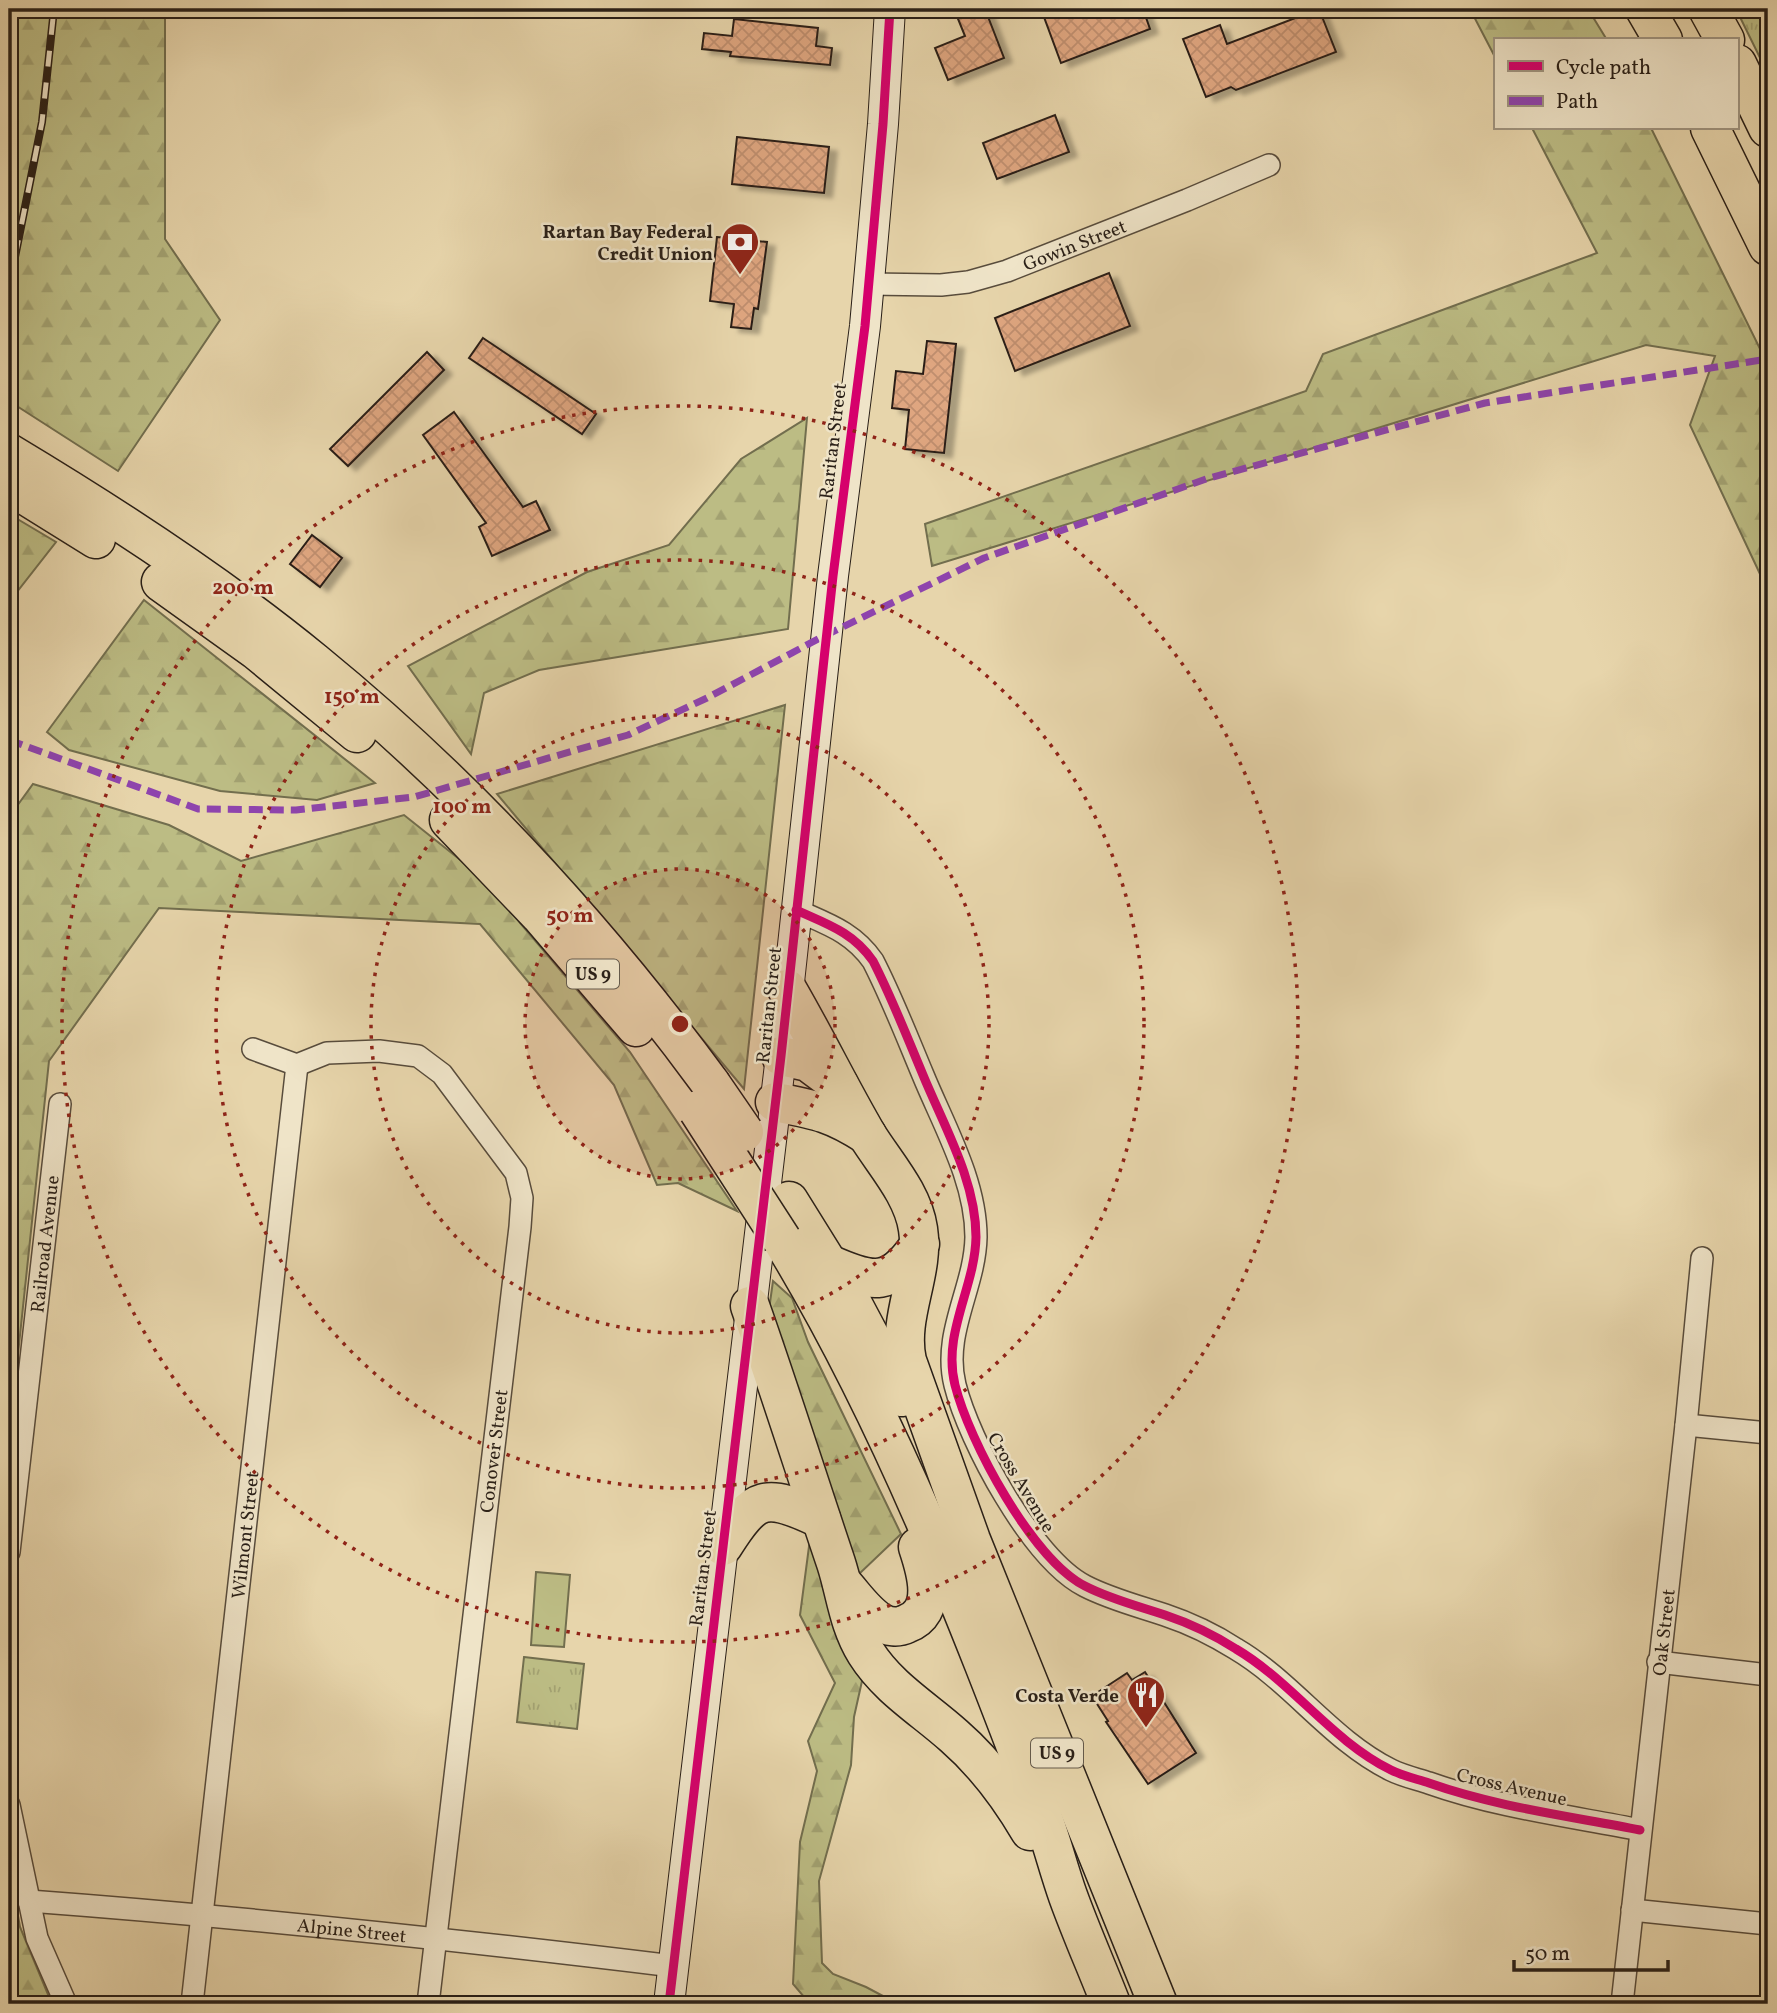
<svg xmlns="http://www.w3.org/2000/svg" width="1777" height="2013" font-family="Vollkorn,serif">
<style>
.grass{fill:url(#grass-tufts);stroke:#726e4e;stroke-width:2}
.forest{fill:url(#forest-firs);stroke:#726e4e;stroke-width:2}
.pitch{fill:#bcbc84;stroke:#726e4e;stroke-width:2}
.building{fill:url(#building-cross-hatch);stroke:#291f17;stroke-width:2;filter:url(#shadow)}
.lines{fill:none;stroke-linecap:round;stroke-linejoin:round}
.street-casing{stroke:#584c3c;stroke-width:24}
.secondary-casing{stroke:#291f17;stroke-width:32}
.highway-casing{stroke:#291f17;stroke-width:41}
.street{stroke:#efe4c8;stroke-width:21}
.secondary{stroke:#efe4c8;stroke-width:30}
.highway{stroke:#e7d5ab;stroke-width:38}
.rail-casing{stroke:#291f17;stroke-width:8}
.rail{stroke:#efe4c8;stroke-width:5;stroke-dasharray:16;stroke-linecap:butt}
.highway-bridge-casing{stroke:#291f17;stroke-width:41;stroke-linecap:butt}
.highway-bridge{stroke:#e7d5ab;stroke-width:38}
.quiet{stroke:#8e44ad;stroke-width:7;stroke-dasharray:14 7;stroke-linecap:butt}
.cycleway-casing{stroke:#efe4c8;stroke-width:13}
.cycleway{stroke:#d6006c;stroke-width:9}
.ring{fill:none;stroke:#8f2418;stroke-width:3.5;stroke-dasharray:3.5 7}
.labels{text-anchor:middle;stroke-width:5;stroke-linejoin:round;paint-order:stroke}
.shield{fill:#efe4c8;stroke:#645a4c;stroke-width:2}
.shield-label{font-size:18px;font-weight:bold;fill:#291f17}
.poi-label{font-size:19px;font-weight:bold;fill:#291f17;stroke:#efe4c8;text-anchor:end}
.street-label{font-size:19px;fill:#291f17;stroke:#efe4c8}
.centre{fill:#8f2418;stroke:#efe4c8;stroke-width:3.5}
.ring-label{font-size:21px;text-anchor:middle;font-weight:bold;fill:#8f2418;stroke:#efe4c8;stroke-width:5;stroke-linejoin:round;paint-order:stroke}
</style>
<defs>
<pattern id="grass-tufts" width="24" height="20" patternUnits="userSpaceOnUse" patternTransform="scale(1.75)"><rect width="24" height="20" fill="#bcbc84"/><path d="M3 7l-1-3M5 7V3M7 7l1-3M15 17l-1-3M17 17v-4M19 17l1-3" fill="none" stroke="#a2a171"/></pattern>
<pattern id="forest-firs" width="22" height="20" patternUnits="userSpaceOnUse" patternTransform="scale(1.75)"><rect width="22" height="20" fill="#bcbc84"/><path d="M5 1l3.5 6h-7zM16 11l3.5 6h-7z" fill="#a2a171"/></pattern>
<pattern id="building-cross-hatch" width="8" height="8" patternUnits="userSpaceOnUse" patternTransform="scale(1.75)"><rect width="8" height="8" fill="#dfa680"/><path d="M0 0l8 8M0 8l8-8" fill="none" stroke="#bf8e6e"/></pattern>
<filter id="shadow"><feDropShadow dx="8" dy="4.5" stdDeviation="2" flood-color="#0004"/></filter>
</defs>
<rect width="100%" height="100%" fill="#e7d5ab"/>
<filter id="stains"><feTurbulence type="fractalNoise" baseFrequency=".00286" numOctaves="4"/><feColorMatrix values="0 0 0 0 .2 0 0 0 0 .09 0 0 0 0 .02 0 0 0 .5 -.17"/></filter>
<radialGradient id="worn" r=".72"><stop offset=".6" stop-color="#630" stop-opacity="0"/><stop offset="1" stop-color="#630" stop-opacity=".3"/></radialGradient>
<g class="grass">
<polygon points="1736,9 1768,9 1768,74"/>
<polygon points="524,1657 584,1664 577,1729 517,1722"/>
</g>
<g class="forest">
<polygon points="9,9 165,9 165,239 220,320 118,471 9,401"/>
<polygon points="1470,9 1588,9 1607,40 1495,40 1495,57"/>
<polygon points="1532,128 1651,128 1768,365 1768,591 1690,425 1715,356 1646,345 932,566 925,524 1306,391 1323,354 1597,253"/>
<polygon points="807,418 788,629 539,670 484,693 471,754 408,666 587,572 669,545 741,459"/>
<polygon points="9,514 56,542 9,602"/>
<polygon points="144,600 375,783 317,800 220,791 69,750 47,732"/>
<polygon points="785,705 744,1089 497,794"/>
<polygon points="33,784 169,825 241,861 404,815 498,890 520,923 630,1052 737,1211 678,1183 657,1185 614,1085 480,924 159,908 49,1061 9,1439 9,817"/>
<polygon points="773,1281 792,1298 808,1342 901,1534 858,1575 767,1324"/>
<polygon points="810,1539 862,1681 854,1717 851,1765 819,1881 822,1963 833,1974 866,1987 898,2004 810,2004 793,1984 800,1842 817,1771 808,1741 835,1683 800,1615"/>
<polygon points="9,1866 20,1927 52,2004 19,2004 9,1985"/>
</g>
<polygon class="pitch" points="536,1572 570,1575 564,1647 531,1645"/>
<g class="building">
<polygon points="954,9 985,9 1004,58 948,80 935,48 965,36"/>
<polygon points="1066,9 1143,9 1150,29 1061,63 1044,17"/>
<polygon points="1319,9 1336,52 1236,90 1231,87 1206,97 1183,39 1220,25 1227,44"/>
<polygon points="734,19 818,28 816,46 832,48 830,65 730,56 731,52 702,49 704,33 732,36"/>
<polygon points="1055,115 1069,152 997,179 983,143"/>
<polygon points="737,137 829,147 824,193 732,184"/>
<polygon points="717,237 767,242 758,309 754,308 751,329 731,327 734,304 710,301"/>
<polygon points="1109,273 1130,326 1015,371 995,318"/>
<polygon points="483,338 596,414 582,434 469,358"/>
<polygon points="927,341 956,344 944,453 905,449 909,410 892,408 896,371 923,374"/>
<polygon points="427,352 444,370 348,466 330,449"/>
<polygon points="454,412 523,507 536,501 550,530 492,556 479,527 486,523 423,435"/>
<polygon points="312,535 342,558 320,587 290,564"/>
<polygon points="1145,1672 1196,1753 1148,1784 1106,1722 1108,1721 1092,1696 1127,1673 1132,1680"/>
</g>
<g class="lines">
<defs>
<g id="street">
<path id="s1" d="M869 284 941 285 968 282 1007 271 1187 200 1269 165"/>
<path d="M796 910C827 924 853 932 873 961 892 998 907 1037 923 1075 944 1126 976 1181 976 1237 975 1288 942 1333 955 1385 969 1441 1032 1559 1085 1586 1110 1599 1138 1606 1165 1615 1189 1623 1214 1635 1236 1649 1292 1682 1332 1741 1391 1770 1403 1776 1417 1779 1429 1783 1497 1807 1569 1816 1640 1830"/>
<polyline points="253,1049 297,1065"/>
<polyline points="297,1065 327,1053 379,1051 418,1056 442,1074 516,1173 522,1198 520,1227 428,2004"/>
<polyline points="1686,1425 1768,1433"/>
<path id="s2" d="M9 1552 60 1104"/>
<polyline points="1658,1662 1768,1675"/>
<polyline points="9,1805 37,1938 66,2004"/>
<path id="s3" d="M29 1901C244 1917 459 1940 673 1966"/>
<polyline points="1632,1910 1768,1924"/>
<path id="s4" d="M192 2004 297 1065"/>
<path id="s5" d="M1622 2004 1686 1425 1702 1258"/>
</g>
<polyline id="secondary" points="669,2004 781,1056 833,576 865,326 883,124 890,9"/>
<g id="highway">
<polyline points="1645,9 1663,40"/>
<polyline points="1708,9 1725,40"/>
<polyline points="1737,64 1768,128"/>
<polyline points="1710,128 1768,246"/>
<path d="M9 453C114 516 219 584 314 662 466 786 595 926 711 1084"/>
<polyline points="9,485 96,539"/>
<polyline points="161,582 256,650 357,733"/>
<polyline points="449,820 540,915 636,1027"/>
<path d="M787 989C815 1037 839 1087 867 1135 885 1164 913 1194 918 1229 925 1274 897 1316 907 1361L971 1540 1158 2004"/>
<polyline points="781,1056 808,1062 839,1085"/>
<path d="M775 1102C816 1110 831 1112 867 1135"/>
<polyline points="789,1201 850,1299 902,1397"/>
<path d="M782 1240C891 1419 966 1615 1040 1810 1051 1838 1058 1868 1068 1896 1081 1932 1097 1968 1111 2004"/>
<path d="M829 1264C874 1284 891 1287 920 1244"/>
<path d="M750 1306C780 1391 807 1477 836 1563 846 1594 848 1624 866 1653 888 1688 924 1709 954 1736 985 1763 1009 1795 1030 1831"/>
<path d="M723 1546C755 1495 765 1492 821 1519"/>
<path d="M842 1583C854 1596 865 1613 880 1622 888 1627 898 1628 906 1624 939 1612 926 1571 918 1547"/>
</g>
</defs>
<use href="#street" class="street-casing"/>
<use href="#secondary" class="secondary-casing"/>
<use href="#highway" class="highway-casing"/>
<use href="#street" class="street"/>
<use href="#secondary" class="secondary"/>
<use href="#highway" class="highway"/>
<defs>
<polyline id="rail" points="9,287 42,122 54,9"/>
</defs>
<use href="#rail" class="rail-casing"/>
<use href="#rail" class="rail"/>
<defs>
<g id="highway-bridge">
<polyline points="711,1084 744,1132"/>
<polyline points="698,1110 782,1240"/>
</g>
</defs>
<use href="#highway-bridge" class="highway-bridge-casing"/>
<use href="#highway-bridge" class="highway-bridge"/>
<polyline class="quiet" points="9,740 198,809 296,810 414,797 628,735 707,698 820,638 984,558 1206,479 1485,403 1768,359"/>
<defs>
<g id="cycleway">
<path d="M796 910C827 924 853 932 873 961 892 998 907 1037 923 1075 944 1126 976 1181 976 1237 975 1288 942 1333 955 1385 969 1441 1032 1559 1085 1586 1110 1599 1138 1606 1165 1615 1189 1623 1214 1635 1236 1649 1292 1682 1332 1741 1391 1770 1403 1776 1417 1779 1429 1783 1497 1807 1569 1816 1640 1830"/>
<polyline points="669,2004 781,1056 833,576 865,326 883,124 890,9"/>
</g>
</defs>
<use href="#cycleway" class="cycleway-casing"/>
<use href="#cycleway" class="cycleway"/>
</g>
<circle cx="680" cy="1024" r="155" fill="#8f2418" fill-opacity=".12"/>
<g class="ring">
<circle cx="680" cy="1024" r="155"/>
<circle cx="680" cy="1024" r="309"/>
<circle cx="680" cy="1024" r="464"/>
<circle cx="680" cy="1024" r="618"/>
</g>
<defs>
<symbol id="bank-pin" viewBox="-11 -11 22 30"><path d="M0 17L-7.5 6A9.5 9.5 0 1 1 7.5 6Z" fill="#8f2418" stroke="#efe4c8"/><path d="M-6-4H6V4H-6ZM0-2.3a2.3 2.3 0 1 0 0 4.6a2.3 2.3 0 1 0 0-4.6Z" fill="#fff"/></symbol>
<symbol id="restaurant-pin" viewBox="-11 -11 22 30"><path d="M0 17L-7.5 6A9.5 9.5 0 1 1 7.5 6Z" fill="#8f2418" stroke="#efe4c8"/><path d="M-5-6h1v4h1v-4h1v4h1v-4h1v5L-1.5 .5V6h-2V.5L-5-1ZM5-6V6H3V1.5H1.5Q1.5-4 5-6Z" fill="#fff"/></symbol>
</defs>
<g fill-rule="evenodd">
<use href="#bank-pin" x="718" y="220" width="44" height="60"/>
<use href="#restaurant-pin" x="1124" y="1673" width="44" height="60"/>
</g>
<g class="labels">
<g class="shield">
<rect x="567" y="959.5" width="52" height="29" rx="5"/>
<rect x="1031" y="1738.5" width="52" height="29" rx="5"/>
</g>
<g class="shield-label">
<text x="593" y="980">US 9</text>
<text x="1057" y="1759">US 9</text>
</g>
<g class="poi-label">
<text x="713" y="238">Rartan Bay Federal<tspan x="713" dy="22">Credit Union</tspan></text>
<text x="1119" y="1702">Costa Verde</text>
</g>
<g class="street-label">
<text dy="7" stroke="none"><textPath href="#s1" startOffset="212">Gowin Street</textPath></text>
<text transform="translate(832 441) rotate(-83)" y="7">Raritan Street</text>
<text transform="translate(768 1005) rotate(-84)" y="7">Raritan Street</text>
<text dy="7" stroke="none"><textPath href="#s2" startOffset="310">Railroad Avenue</textPath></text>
<text transform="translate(493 1451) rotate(-83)" y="7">Conover Street</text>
<text transform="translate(1022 1482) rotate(59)" y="7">Cross Avenue</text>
<text dy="7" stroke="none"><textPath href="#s4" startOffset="472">Wilmont Street</textPath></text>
<text transform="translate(702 1568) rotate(-83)" y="7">Raritan Street</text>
<text dy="7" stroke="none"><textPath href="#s5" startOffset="374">Oak Street</textPath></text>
<text transform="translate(1512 1786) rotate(13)" y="7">Cross Avenue</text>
<text dy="7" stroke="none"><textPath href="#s3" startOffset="324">Alpine Street</textPath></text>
</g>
</g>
<circle cx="680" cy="1024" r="10" class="centre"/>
<g class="ring-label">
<text x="243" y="594">200 m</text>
<text x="352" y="703">150 m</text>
<text x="462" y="813">100 m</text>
<text x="570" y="922">50 m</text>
</g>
<rect width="1777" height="2013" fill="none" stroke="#e7d5ab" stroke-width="35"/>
<rect x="10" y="10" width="1756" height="1992" fill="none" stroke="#291f17" stroke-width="3.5"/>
<rect x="18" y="18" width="1742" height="1978" fill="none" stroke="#291f17" stroke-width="2"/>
<rect x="1494" y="38" width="245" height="91" fill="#efe4c8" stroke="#a09581" stroke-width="2"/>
<rect x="1508" y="61" width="35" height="10" fill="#d6006c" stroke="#a09581" stroke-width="2"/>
<text x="1556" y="74" font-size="21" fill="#291f17">Cycle path</text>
<rect x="1508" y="96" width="35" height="10" fill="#8e44ad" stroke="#a09581" stroke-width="2"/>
<text x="1556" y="108" font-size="21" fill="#291f17">Path</text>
<path d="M1514 1960v10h154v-10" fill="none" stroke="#291f17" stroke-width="3.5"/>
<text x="1525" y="1960" font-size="21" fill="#291f17" stroke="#efe4c8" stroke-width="5" paint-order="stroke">50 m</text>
<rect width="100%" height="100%" filter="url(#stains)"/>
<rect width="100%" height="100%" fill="url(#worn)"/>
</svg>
